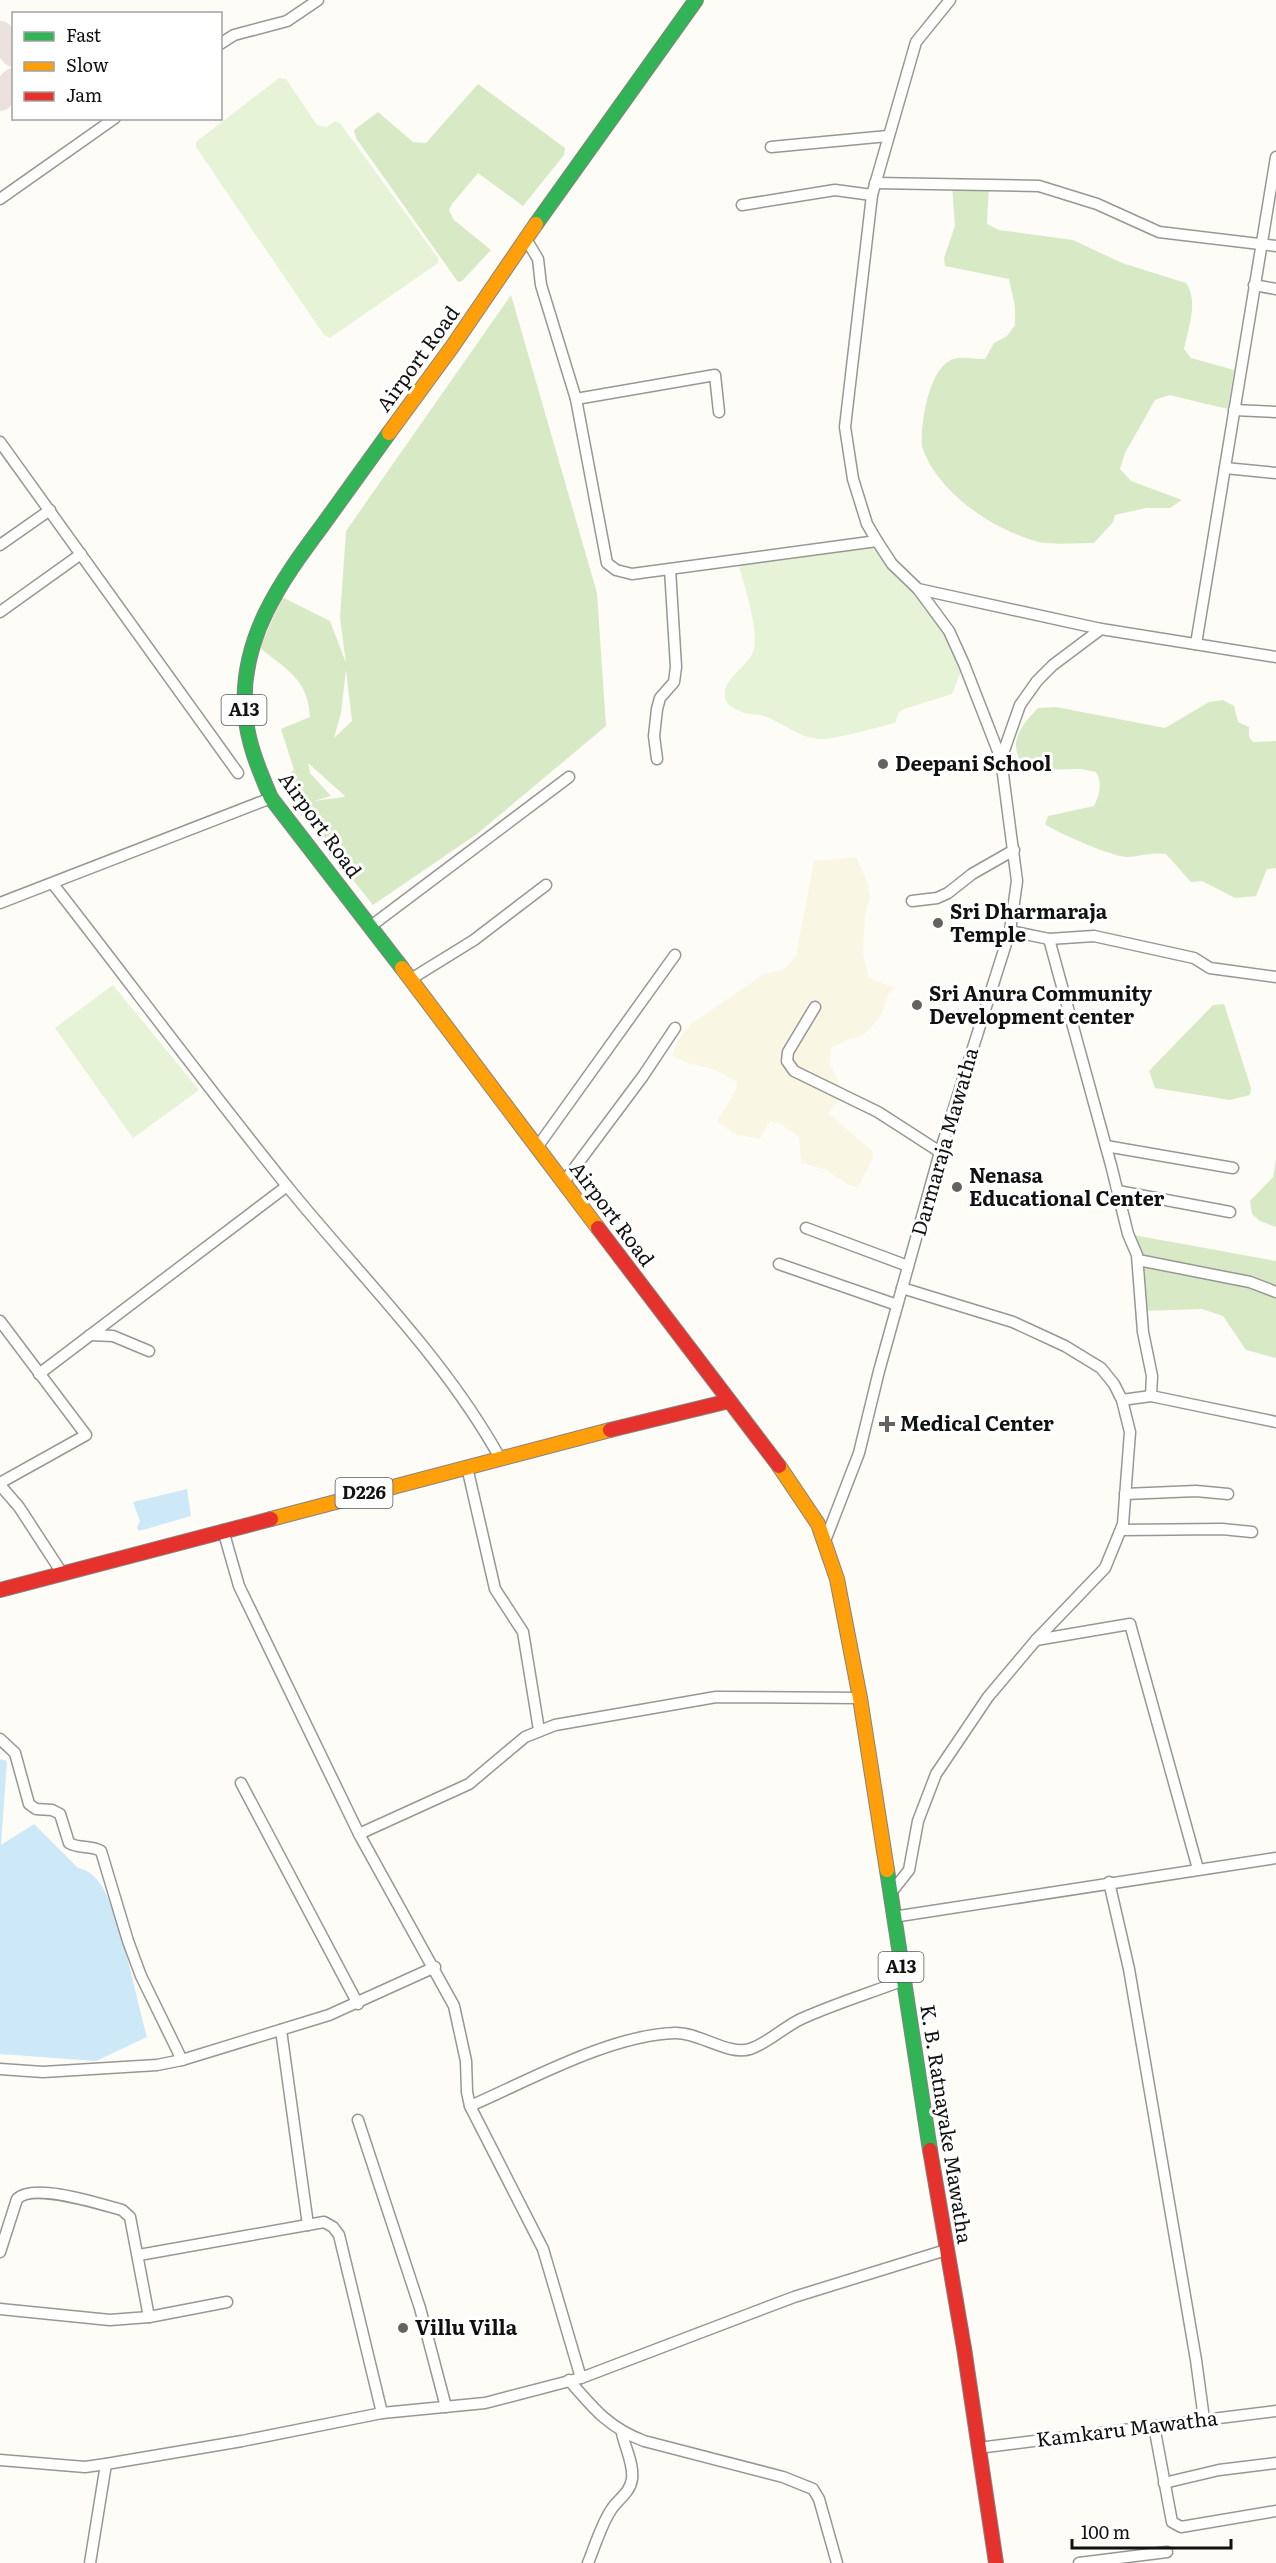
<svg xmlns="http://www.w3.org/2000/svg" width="1276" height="2563" font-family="Literata,serif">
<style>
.farmland{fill:#f9f7e4}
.green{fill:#e7f3d7}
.forest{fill:#d8eac5;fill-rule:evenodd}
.water{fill:#cde8f7}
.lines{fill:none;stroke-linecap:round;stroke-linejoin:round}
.taxiway{stroke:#ebe1df;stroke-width:28}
.street-casing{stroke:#979795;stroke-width:13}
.fast-casing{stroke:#858482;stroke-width:16}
.slow-casing{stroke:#858482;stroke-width:16}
.jam-casing{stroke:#858482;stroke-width:16}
.street{stroke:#fffffe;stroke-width:10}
.fast{stroke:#30b455;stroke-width:14}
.slow{stroke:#ff9f0a;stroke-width:14}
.jam{stroke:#e5322d;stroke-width:14}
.poi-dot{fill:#646362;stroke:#fff;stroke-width:2}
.labels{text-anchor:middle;stroke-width:6;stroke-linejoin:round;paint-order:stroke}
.shield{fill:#fff;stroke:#585858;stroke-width:1.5}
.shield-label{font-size:18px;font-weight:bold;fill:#111}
.street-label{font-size:20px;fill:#111;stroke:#fff}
.poi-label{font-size:20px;font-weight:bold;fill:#111;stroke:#fff;text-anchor:start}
</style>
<rect width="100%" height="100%" fill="#fdfcf7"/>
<polygon class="farmland" points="856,857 868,884 870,897 865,914 863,955 869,978 895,988 889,993 882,1014 870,1029 860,1037 846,1040 831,1048 830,1064 844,1094 828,1113 872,1151 873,1158 858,1187 849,1185 826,1170 801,1163 799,1137 781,1124 770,1121 760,1139 734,1134 717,1121 736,1090 737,1082 715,1070 685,1062 672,1055 680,1037 692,1023 764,974 783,970 796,956 814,861"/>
<g class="green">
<polygon points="279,78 286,79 317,125 327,127 335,121 340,123 438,258 438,263 330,338 324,335 196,147 196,142"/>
<path d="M877 541 918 589 964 664 952 694 904 709 899 712 895 723C877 727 835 740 819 739 798 738 780 720 760 715 754 714 748 715 742 712 736 710 726 705 725 698 722 676 750 667 754 649 759 630 743 578 736 559Z"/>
<polygon points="113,985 199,1090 133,1138 55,1028"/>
</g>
<g class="forest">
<polygon points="478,84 565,148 564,155 523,206 478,173 452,204 449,210 454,220 491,250 462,281 458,282 356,138 354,130 378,112 413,142 426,143"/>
<path d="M952 186H989L987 224 999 230 1073 240 1122 263 1186 283C1199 301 1188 329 1184 349L1191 358 1234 370 1228 409 1169 395 1155 400 1125 453 1120 469 1131 481 1182 500 1170 508H1146L1115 515 1113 522 1094 543C1080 543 1051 545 1039 542 997 531 951 501 929 463 927 458 923 451 922 446 920 424 929 367 953 359 961 356 976 359 985 359L994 343 1007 336 1015 325V306L1009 279 945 266 944 258 955 226Z"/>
<path d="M511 295 597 593 606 726 477 834 373 905 293 805 306 802 291 792 287 775 294 770 281 729 310 717C308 679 287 670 260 648L282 597 330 621 346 663 340 618 346 531ZM346 670 352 721 334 738 341 713ZM308 763 345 796 344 797 314 801 331 796 310 773Z"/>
<path d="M1223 700 1234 706 1238 722 1249 727V737L1253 742 1276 741V868L1267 869 1256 896 1235 898 1202 881 1191 882 1166 854C1152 852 1142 856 1128 857 1115 858 1057 833 1045 824L1048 816 1094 806C1099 796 1103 782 1096 772L1081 769 1027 770C1006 745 1018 729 1038 708L1056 707 1165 728 1209 702Z"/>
<polygon points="1224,1004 1251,1088 1250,1095 1230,1100 1155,1088 1149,1071 1213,1005"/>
<polygon points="1276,1159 1276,1227 1260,1221 1252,1214 1250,1201 1273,1177"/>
<polygon points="1128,1234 1276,1261 1276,1358 1246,1350 1223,1316 1202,1309 1142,1311"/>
</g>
<g class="water">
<polygon points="187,1489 191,1516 139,1531 137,1528 140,1521 133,1502"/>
<path d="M0 1759 7 1761 1 1845 34 1824 78 1868C88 1869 98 1879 103 1888 123 1926 135 1994 147 2037L96 2061 0 2054Z"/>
</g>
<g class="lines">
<g class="taxiway">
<polyline points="0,35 14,53"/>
<polyline points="0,97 14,82"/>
</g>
<defs>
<g id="street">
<polyline points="950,0 916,42 872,195 845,427 853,479 867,524 877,541 892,564 918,589 1101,629"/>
<polyline points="220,44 234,35 287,21 318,0"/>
<polyline points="771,147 888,136"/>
<polyline points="875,183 1039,186 1097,204 1159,232 1276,246"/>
<polyline points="0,199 115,118"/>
<polyline points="742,205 835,190 872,195"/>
<polyline points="526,239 538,259 541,285 576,399 607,563 616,570 632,574 877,541"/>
<polyline points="1254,285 1276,289"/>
<polyline points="576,399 715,375 719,412"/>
<polyline points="1234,410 1276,412"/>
<polyline points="0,442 238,773"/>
<polyline points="1225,468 1276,473"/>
<polyline points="0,545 50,510"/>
<polyline points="918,589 949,631 964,664 1001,759"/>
<polyline points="0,612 81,554"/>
<polyline points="1196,644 1276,157"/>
<polyline points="657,759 654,736 657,709 660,698 674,682 676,667 670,569"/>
<path d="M53 884C131 984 207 1087 287 1186 359 1275 444 1357 500 1458"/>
<polyline points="912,901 937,898 948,893 972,874 1014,850"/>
<polyline points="0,903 271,798"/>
<polyline points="371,926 569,777"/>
<polyline points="1010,931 1049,939 1111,1165 1128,1234 1137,1255 1143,1332 1152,1376 1151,1396"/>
<polyline points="1049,939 1094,936 1194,958 1210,968 1276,977"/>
<polyline points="411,979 474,940 546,885"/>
<polyline points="815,1007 788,1052 787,1061 794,1071 878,1112 940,1152"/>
<polyline points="538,1146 675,955"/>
<polyline points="1106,1146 1233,1168"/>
<polyline points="564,1182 643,1076 675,1028"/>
<polyline points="1118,1191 1230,1212"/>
<polyline points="806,1228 908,1266"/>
<polyline points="1138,1260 1250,1282 1276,1292"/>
<polyline points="779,1264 897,1305"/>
<polyline points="0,1321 86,1435 0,1483"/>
<polyline points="90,1335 113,1336 149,1351"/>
<polyline points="39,1374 287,1186"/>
<polyline points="1122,1400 1151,1396 1276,1422"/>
<polyline points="467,1467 495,1589 523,1632 539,1730"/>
<polyline points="0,1485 19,1507 62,1573"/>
<polyline points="1125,1494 1196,1491 1228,1494"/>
<polyline points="223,1530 239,1586 359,1834 454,2006 466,2061 467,2092 470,2106 543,2249 581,2378"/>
<polyline points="1121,1530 1222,1529 1252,1532"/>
<polyline points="825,1541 859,1453 879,1371 940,1152 1010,931 1017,881 1001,759 1020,705 1037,681 1053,665 1101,629 1276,657"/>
<polyline points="1036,1640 1130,1624 1198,1869"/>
<path d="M0 1739 15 1753 29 1804 36 1809 52 1810 60 1814 69 1843C79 1849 91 1845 101 1851L128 1941 141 1976 182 2060"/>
<polyline points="241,1783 358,2004"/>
<polyline points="359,1834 469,1784 525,1737 555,1725 716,1697 860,1698"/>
<polyline points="1109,1882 1129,1969 1196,2360 1204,2419"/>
<polyline points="890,1894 909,1870 918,1821 936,1774 988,1697 1036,1640 1105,1568 1123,1524 1130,1432 1122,1400 1114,1384 1101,1368 1065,1346 1013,1322 902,1288"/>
<polyline points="893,1917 1276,1858"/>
<polyline points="281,2030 308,2225"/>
<polyline points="0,2069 43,2072 157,2065 182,2060 329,2015 435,1967"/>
<path d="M470 2106C530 2080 610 2035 675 2033 699 2032 728 2056 750 2049 768 2043 784 2027 801 2019 834 2004 870 1993 904 1980"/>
<polyline points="358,2120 420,2308 446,2407"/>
<path d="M0 2252 17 2199C33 2182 100 2204 122 2210L130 2217 149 2317"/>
<polyline points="139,2255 324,2222 333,2227 339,2235 382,2413"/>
<polyline points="0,2309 110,2320 149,2317 227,2302"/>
<path d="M569 2380C593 2408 609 2428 644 2441L783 2477 813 2489 819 2499 837 2563"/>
<polyline points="1154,2426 1172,2522 1181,2527 1276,2511"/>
<polyline points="978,2448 1276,2411"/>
<polyline points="0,2460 85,2467 106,2464 242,2441 382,2413 485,2403 581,2378 794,2297 946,2250"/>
<polyline points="1164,2483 1219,2470 1276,2463"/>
<polyline points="90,2563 106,2464"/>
<path d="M588 2563C595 2546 601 2525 611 2510 618 2499 630 2493 632 2479 634 2464 625 2448 622 2433"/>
<polyline points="1079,2563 1167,2552"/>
</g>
<g id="fast">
<polyline points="536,224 696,0"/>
<path d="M389 433C367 464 344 495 322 526 281 581 240 638 245 711 247 742 259 770 271 798L402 968"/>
<polyline points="887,1870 930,2150"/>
</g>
<g id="slow">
<polyline points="389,433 452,347 536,224"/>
<polyline points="402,968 598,1228"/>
<polyline points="779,1466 818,1524 837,1579 860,1698 887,1870"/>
<polyline points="271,1519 610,1430"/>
</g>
<g id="jam">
<polyline points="598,1228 779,1466"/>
<polyline points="610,1430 729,1401"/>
<polyline points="0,1590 271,1519"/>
<polyline points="930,2150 964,2348 996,2563"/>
</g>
</defs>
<use href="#street" class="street-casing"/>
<use href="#fast" class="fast-casing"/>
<use href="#slow" class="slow-casing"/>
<use href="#jam" class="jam-casing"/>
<use href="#street" class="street"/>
<use href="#fast" class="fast"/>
<use href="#slow" class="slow"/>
<use href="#jam" class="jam"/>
</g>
<g class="poi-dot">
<circle cx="883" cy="764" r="6"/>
<circle cx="938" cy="923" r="6"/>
<circle cx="917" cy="1005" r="6"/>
<circle cx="957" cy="1187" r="6"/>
<path d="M884 1415h6v6h6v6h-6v6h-6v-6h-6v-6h6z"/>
<circle cx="403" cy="2328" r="6"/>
</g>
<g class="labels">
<g class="shield">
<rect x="221.5" y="695" width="45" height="30" rx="4.5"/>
<rect x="335.5" y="1478" width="57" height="30" rx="4.5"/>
<rect x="878.5" y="1952" width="45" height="30" rx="4.5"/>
</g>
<g class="shield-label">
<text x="244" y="716">A13</text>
<text x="364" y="1499">D226</text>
<text x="901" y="1973">A13</text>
</g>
<g class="street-label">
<text transform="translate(418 359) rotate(-54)" y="7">Airport Road</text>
<text transform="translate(320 825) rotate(54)" y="7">Airport Road</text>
<text transform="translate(945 1142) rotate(-74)" y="7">Darmaraja Mawatha</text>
<text transform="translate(612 1214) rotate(53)" y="7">Airport Road</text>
<text transform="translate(946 2124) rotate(81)" y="7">K. B. Ratnayake Mawatha</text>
<text transform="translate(1127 2429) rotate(-7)" y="7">Kamkaru Mawatha</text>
</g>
<g class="poi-label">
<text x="895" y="771">Deepani School</text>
<text x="950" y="919">Sri Dharmaraja<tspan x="950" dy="23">Temple</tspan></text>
<text x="929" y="1001">Sri Anura Community<tspan x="929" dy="23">Development center</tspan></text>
<text x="969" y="1183">Nenasa<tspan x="969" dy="23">Educational Center</tspan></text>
<text x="900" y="1431">Medical Center</text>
<text x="415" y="2335">Villu Villa</text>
</g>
</g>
<rect x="12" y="12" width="210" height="108" fill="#ffffff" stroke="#a0a0a0" stroke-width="1.5"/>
<rect x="24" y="32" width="30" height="9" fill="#30b455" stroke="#a0a0a0" stroke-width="1.5"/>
<text x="66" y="42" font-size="18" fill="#111111">Fast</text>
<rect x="24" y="62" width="30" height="9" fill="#ff9f0a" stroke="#a0a0a0" stroke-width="1.5"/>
<text x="66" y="72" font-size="18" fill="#111111">Slow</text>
<rect x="24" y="92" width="30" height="9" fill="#e5322d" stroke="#a0a0a0" stroke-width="1.5"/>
<text x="66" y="102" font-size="18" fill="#111111">Jam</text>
<path d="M1072 2539v9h159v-9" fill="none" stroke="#111111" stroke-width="3"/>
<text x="1081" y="2539" font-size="18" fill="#111111" stroke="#ffffff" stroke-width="4.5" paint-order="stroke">100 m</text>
</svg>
